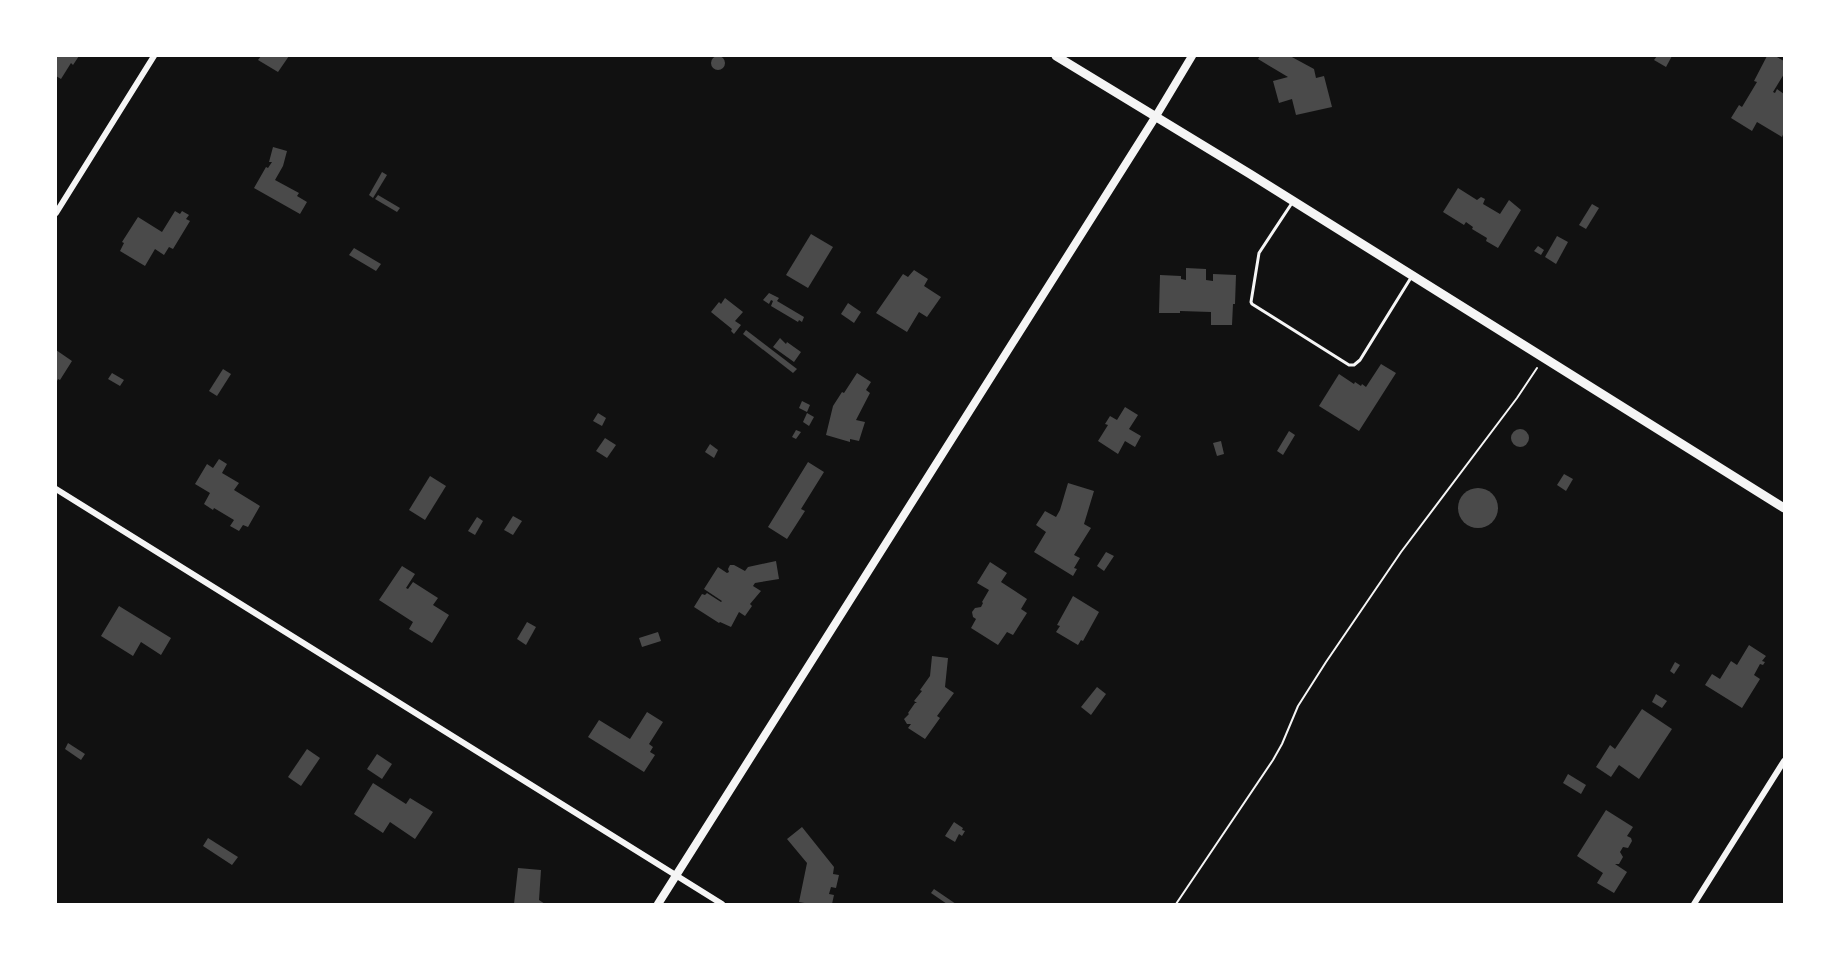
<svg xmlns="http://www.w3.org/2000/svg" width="1840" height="960" font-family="Cabin,sans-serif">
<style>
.building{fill:#4a4a4a}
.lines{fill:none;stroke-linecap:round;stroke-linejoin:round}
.path{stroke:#f5f5f5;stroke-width:2}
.service{stroke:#f5f5f5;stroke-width:3}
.minor{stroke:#f5f5f5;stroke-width:6}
.tertiary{stroke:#f5f5f5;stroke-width:8}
.secondary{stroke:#f5f5f5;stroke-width:9}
</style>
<rect width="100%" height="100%" fill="#111"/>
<g class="building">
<circle cx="718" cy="63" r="7"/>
<polygon points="56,56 79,56 73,65 71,63 61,79 56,76"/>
<polygon points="261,56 289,56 278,72 258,60"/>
<polygon points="1260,56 1290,56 1314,69 1316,78 1324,76 1332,107 1296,115 1292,99 1279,103 1273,81 1288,77 1258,59"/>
<polygon points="1657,56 1672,56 1666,67 1654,60"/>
<polygon points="1767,56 1775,56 1784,61 1784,74 1773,92 1775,93 1777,89 1784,94 1784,132 1782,137 1757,122 1752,131 1731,118 1739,105 1742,107 1757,82 1754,81"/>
<polygon points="273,147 287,151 283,166 275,180 299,193 297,196 307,202 300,214 254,188 266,167 268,168 272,162 269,162"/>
<polygon points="382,172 387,175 373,198 369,195"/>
<polygon points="1458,188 1477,200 1481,197 1485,199 1483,204 1500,214 1509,200 1521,210 1498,248 1486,241 1487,238 1472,229 1473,227 1466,222 1464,225 1443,212"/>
<polygon points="378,195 400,208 397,212 375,199"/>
<polygon points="1592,204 1599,208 1586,229 1579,225"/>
<polygon points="175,211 180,214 182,211 189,215 186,219 190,221 173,249 169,247 164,255 155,249 145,266 120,251 124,243 122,242 138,217 162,232"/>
<polygon points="811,234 833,247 808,288 786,275"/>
<polygon points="1557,236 1568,242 1556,264 1545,257"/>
<polygon points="1538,246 1544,250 1541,255 1534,251"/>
<polygon points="354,248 381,264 376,271 349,255"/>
<polygon points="1186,268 1206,269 1206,280 1213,281 1213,274 1236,275 1235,304 1233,304 1232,325 1211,325 1211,312 1180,311 1180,313 1159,313 1160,275 1181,276 1181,279 1186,280"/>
<polygon points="914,270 928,279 924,286 941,297 927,317 919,312 907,332 876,313 903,274 908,277"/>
<polygon points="769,293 779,298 777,301 804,317 802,322 799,320 798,322 771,306 773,301 771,300 769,304 763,300"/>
<polygon points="725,298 743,312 735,321 741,325 734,334 731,331 732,329 711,312 719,302 721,304"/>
<polygon points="848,303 861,312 854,323 841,314"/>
<polygon points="746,330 797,369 793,373 743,334"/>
<polygon points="780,338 786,344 787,342 801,352 794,362 773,347"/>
<polygon points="56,350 72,361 60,380 58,379 56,383"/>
<polygon points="1381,364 1396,373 1359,431 1319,406 1339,374 1354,384 1355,382 1361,386 1362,384 1366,387"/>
<polygon points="223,369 231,374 217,396 209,391"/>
<polygon points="112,373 124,380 120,386 108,379"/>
<polygon points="857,373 871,382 866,390 870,393 856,420 865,422 859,441 850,439 850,442 826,435 833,406 842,392 844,393"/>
<polygon points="802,401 810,405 807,412 799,408"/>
<polygon points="1125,407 1138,415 1129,429 1141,436 1135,447 1125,441 1118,454 1098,441 1108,425 1105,424 1110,416 1117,420"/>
<polygon points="598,413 606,418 602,426 593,421"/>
<polygon points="807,413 814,417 809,426 803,422"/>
<circle cx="1520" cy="438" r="9"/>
<polygon points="796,430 801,432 796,439 792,437"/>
<polygon points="1289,431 1295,435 1283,455 1277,451"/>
<polygon points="605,438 616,445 607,458 596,451"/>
<polygon points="1221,441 1224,454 1217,456 1213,443"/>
<polygon points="710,444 718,450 714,458 705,452"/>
<polygon points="219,459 227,464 222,473 239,483 234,490 260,506 248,527 243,525 239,531 230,526 234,520 214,508 213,510 204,504 210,493 195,484 207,464 213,468"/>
<polygon points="808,462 824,472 801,509 805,511 787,539 768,527"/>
<polygon points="1564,474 1573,479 1566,491 1557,485"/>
<polygon points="430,476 446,486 425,520 409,510"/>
<polygon points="1068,483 1094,491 1084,524 1091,528 1074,555 1080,558 1074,568 1077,569 1073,576 1034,552 1046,532 1036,525 1045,511 1056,517 1060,510"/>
<circle cx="1478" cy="508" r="20"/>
<polygon points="513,516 522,521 513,535 504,530"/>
<polygon points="477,517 483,521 475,535 468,531"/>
<polygon points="1106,552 1114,556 1104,571 1097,566"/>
<polygon points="776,561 779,579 755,583 753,586 761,591 750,604 752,606 745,616 739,612 731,627 720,622 719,623 694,607 702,594 705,595 707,593 721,602 722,601 704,589 718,567 727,573 729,572 728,569 730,565 734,565 745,571 748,567"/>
<polygon points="990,562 1007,573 1001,582 1027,599 1021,609 1027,613 1013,635 1007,632 998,645 971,628 976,619 973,617 972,612 975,608 981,607 983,603 982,602 989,590 977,583"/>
<polygon points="402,566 415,574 406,588 408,589 413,582 438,598 433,605 449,615 432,643 409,629 413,622 379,600"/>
<polygon points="1073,596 1099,612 1083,641 1081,640 1078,645 1056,632 1060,626 1057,625"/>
<polygon points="119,606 171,638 161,655 141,642 133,656 101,636"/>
<polygon points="527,622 536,627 526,645 517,639"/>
<polygon points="658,632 661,641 642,647 639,638"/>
<polygon points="1749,645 1766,656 1762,661 1765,662 1763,665 1760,664 1754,675 1760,679 1742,708 1705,685 1712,674 1720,679 1731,661 1737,665"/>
<polygon points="932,656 948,658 945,687 954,693 937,716 940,718 925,739 908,728 911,724 907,724 904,719 909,714 908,713 915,703 917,703 914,701 922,691 920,690 930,676"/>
<polygon points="1675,662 1680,665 1674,674 1670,671"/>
<polygon points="1097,687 1106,694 1091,715 1081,707"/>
<polygon points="1656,694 1667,701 1662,708 1652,702"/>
<polygon points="1642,709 1672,729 1639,779 1619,765 1611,777 1596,767 1610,745 1615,749"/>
<polygon points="647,712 663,722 649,744 653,747 650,752 655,755 644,772 588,737 599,720 630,739"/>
<polygon points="68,743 85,754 81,760 65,749"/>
<polygon points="307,749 320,758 301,786 288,777"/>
<polygon points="377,754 392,764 382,779 367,769"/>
<polygon points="1568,774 1586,785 1581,794 1563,783"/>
<polygon points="373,783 406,804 410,798 433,812 415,839 390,822 383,833 354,814"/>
<polygon points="1606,810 1633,827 1627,836 1631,838 1632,841 1628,848 1623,847 1620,852 1623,857 1619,864 1615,864 1627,872 1614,893 1597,883 1603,873 1577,856"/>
<polygon points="954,822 963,828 962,830 965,831 962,836 959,834 955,842 945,836"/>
<polygon points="802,827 834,867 833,874 839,875 836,888 831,887 829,894 834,895 832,904 810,904 799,902 807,863 787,839"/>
<polygon points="208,838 238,857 232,865 203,846"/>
<polygon points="518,868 541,870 539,900 545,904 514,904"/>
<polygon points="934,889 956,904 947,904 931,893"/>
</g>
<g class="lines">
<polyline class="path" points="1176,904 1273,760 1282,744 1298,706 1326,662 1401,552 1517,398 1537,368"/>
<polyline class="service" points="1292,203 1259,253 1251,302 1252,304 1349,365 1354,365 1360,360 1412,276"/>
<g class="minor">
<polyline points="56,213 154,56"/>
<polyline points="56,489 722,904"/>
<polyline points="1694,904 1784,761"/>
</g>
<polyline class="tertiary" points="658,904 1156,116 1192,56"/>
<polyline class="secondary" points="1056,56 1250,174 1784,508"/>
</g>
<rect width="1840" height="960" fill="none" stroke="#ffffff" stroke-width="114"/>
</svg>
